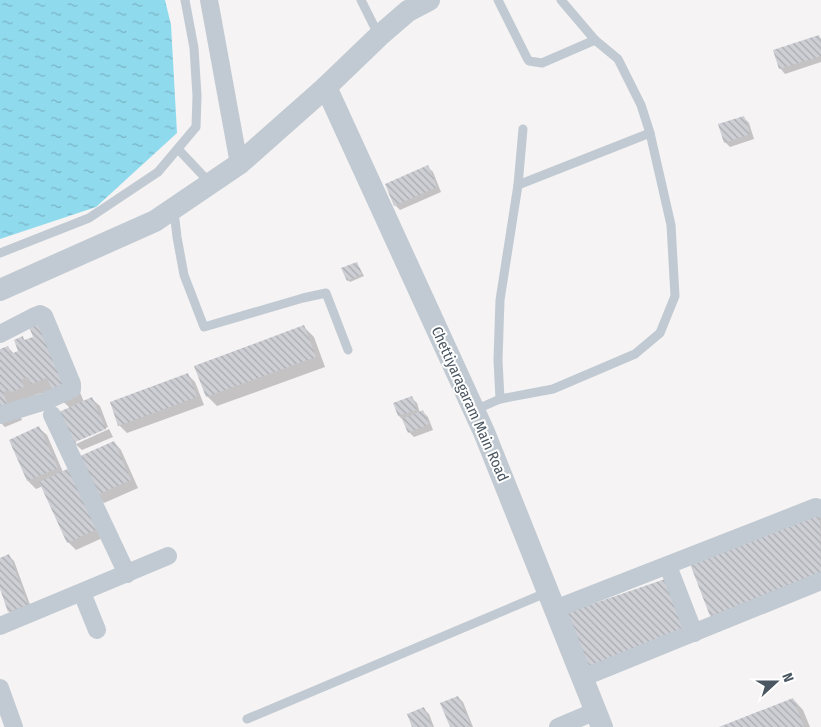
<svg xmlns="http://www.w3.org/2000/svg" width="821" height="727" font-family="'Fira Sans Condensed',sans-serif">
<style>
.water{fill:url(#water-ripples)}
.shadow{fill:#0003}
.building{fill:url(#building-back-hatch)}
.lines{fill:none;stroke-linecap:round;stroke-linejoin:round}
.service{stroke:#c1cad2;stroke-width:9}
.minor{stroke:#c1cad2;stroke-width:18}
.tertiary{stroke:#c1cad2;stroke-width:22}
.labels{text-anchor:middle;stroke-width:4;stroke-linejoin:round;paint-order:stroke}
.street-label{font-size:15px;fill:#4a5661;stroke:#fff}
</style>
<defs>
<pattern id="water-ripples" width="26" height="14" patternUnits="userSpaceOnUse" patternTransform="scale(1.25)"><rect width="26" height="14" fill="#90daee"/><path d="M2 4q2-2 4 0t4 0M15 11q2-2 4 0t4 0" fill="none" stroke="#78b4c4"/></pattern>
<pattern id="building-back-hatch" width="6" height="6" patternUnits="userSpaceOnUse" patternTransform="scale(1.25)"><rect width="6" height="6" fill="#cdcfd5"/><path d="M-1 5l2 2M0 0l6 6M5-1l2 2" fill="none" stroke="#a8abb0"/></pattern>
</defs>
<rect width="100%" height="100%" fill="#f5f3f3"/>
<polygon class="water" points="0,0 165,0 171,25 177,133 96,207 0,239"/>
<g class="shadow">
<polygon points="819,37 821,39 821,62 785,74 780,68"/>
<polygon points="744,118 749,123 754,139 730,147 725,142"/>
<polygon points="428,167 433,172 441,192 400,210 395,205"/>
<polygon points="357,263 364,276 350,282 348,280"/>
<polygon points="304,327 314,337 325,367 217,406 207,396"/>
<polygon points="55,332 84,402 92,399 100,406 108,427 76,441 76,444 109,429 113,437 82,450 74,443 70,408 56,395 47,398 41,393 35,395 38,402 17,407 22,420 5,427 0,422 0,350 8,347 14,354 20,352 22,338 26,341"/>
<polygon points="188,375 195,382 204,405 127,433 119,425"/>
<polygon points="412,398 417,403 420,413 423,412 428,417 433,430 414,437 409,432 404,421 399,416 395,404"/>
<polygon points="39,428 47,435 63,472 109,535 76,550 68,542 43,486 36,489 28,481 11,440"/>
<polygon points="114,442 121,450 138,488 104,503 96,495"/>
<polygon points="821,517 821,588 721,626 711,616 691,565"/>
<polygon points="9,556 14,561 32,610 14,616 9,611 0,585 0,559"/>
<polygon points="458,697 463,702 473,727 452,727"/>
<polygon points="793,699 803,710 810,727 722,727"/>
<polygon points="424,709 429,714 434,727 413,727"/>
</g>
<g class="building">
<polygon points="819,35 821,41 821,56 779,69 773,50"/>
<polygon points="744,116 750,134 724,143 718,124"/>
<polygon points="428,165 437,187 394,206 385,184"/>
<polygon points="357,262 362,274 347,281 341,268"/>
<polygon points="41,315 70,388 54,394 47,378 31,384 28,377 21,380 24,387 11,392 9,390 3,392 8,405 0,408 0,349 8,346 11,354 18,351 14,340 23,336 24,340 33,337 27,321"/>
<polygon points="304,325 316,357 206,397 194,366"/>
<polygon points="188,373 197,397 118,426 110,402"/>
<polygon points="412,396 417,410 398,416 393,403"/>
<polygon points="92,397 106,429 73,443 59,412"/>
<polygon points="423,410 429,424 408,433 402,419"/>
<polygon points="39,426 58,468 27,481 9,440"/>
<polygon points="114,441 131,480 95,496 78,457"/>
<polygon points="74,466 102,527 67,543 39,482"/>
<polygon points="820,514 821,574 710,616 690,564"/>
<polygon points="9,554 28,605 8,612 0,589 0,558"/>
<polygon points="668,578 686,630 588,669 566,613"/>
<polygon points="458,696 471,725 467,727 450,727 440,703"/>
<polygon points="793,698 804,727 719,727"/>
<polygon points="424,707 432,727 412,727 407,714"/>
</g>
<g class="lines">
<g class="service">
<polyline points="361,0 379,36"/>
<polyline points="498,0 527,58 529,61 542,63 595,40 561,0"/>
<polyline points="178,149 210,183"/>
<polyline points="518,185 523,129"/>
<polyline points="174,211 177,237 184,275 204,327 303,298 326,293 348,350"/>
<polyline points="0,253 89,218 158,172 196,127 197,96 194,48 185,0"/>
<polyline points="500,399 553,389 635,354 660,333 675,296 671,225 650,133 641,105 618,59 595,40"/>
<polyline points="475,410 500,399 498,360 500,300 518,185 650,133"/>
<polyline points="247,719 548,592"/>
</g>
<g class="minor">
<polyline points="209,0 239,164"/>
<polyline points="0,334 35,316 40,314 44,316 72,384 72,389 46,401 0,415"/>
<polyline points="52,415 127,574"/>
<polyline points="668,566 694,633"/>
<polyline points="82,593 97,630"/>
<polyline points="555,609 816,507 821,509"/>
<polyline points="0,626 168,556"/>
<polyline points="582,678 821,581"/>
<polyline points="0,688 14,727"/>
<polyline points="558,727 596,711"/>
</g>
<g class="tertiary">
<polyline points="326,87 484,432 602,727"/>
<polyline points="0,290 155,221 239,164 326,87 379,36 408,11 429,0"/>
</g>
</g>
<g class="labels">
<g class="street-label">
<text transform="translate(470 404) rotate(66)" y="5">Chettiyaragaram Main Road</text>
</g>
</g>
<g transform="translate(776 682) rotate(69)" stroke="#ffffff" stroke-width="4" paint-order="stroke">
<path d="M0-4L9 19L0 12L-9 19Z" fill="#4a5661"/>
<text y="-8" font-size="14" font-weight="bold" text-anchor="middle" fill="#4a5661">N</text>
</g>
</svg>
